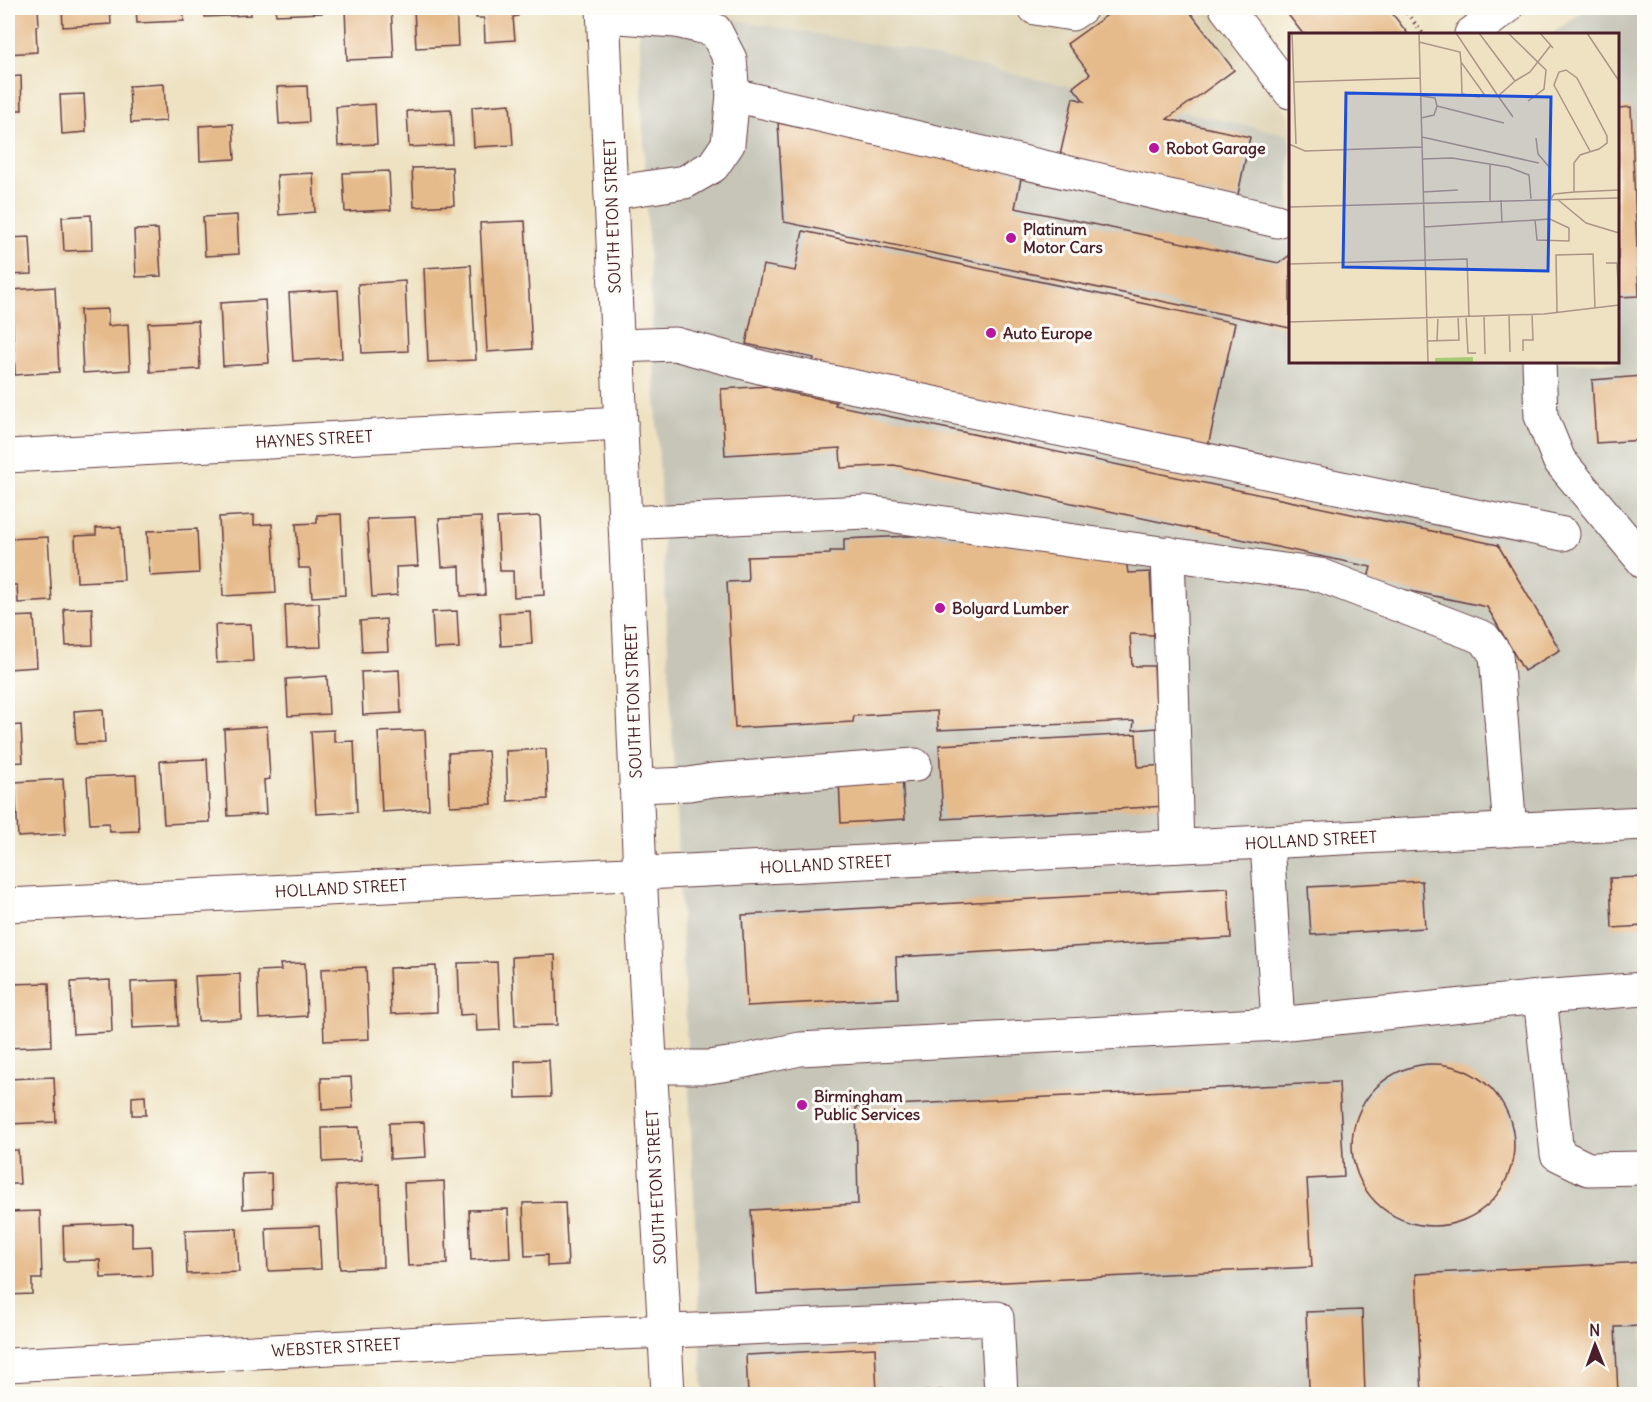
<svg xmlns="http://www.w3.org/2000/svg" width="1652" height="1402" font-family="Delius,sans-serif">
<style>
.built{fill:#ded3b4}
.industrial{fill:#c6c5b8}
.building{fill:#e6bb8c}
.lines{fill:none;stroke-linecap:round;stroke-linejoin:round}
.minor-casing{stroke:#633c42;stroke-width:35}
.path{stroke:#633c42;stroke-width:4;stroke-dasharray:1.5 4.5;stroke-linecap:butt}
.minor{stroke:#fff;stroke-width:33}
.poi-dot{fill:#b5179e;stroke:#fdfcf7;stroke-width:2}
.labels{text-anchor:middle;stroke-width:6;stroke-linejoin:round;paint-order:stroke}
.poi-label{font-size:16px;font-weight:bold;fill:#4a1f2b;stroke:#fdfcf7;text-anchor:start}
.street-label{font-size:16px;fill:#4a1f2b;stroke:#fdfcf7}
.inset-road{fill:none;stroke:#ac9486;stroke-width:1.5}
.view{fill:#1d4ed8;fill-opacity:0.15;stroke:#1d4ed8;stroke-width:3}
.inset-edge{fill:none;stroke:#4a1f2b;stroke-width:3}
</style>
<rect width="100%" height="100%" fill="#fdfcf7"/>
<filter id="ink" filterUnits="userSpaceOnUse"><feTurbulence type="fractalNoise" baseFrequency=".0167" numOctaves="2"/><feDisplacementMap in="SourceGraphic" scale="12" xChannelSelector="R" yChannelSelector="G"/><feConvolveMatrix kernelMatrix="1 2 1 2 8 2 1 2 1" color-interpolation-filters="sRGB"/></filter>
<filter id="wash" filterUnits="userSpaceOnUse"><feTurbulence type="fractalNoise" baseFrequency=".008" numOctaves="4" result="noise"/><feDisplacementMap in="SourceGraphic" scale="24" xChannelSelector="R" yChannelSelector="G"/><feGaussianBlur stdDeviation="1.35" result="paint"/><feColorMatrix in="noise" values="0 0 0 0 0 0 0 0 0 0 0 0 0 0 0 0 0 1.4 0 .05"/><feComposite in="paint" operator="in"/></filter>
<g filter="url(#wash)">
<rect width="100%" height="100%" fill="#eee2c2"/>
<polygon class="built" points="667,8 1210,8 1290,117 1290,135 896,48"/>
<polygon class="industrial" points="637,8 667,8 896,48 1290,135 1290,362 1618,362 1618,34 1552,34 1587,8 1644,8 1644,1394 703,1394 682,937"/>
<g id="blocks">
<g class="building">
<polygon points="8,8 38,8 39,25 36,26 37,52 8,54"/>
<polygon points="62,8 110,8 111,24 63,27"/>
<polygon points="136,8 183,8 184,21 137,23"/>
<polygon points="204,8 251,8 251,15 205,17"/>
<polygon points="275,8 321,8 322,13 276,15"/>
<polygon points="345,8 391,8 394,58 347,60"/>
<polygon points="414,8 456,8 458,46 416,48"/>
<polygon points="475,8 518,8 518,16 513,17 515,40 485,42 484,18 476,18"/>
<polygon points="775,8 847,8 847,9 776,13"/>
<polygon points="1117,8 1187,8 1234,70 1167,119 1250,137 1237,199 1059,160 1073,98 1084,101 1073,87 1090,74 1067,44"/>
<polygon points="1283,8 1388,8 1408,34 1303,34"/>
<polygon points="21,76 22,110 8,110 8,77"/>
<polygon points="164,84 166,121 131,123 129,86"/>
<polygon points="307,86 309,122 279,124 277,87"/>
<polygon points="84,94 86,132 62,134 60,95"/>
<polygon points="375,104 377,144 338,146 336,107"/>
<polygon points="510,104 513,145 474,147 472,107"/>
<polygon points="1631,107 1639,296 1618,297 1618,108"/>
<polygon points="451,109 453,145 409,147 407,111"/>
<polygon points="778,123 1022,174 1015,208 1279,263 1290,255 1290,328 784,222"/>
<polygon points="233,124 235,159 200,161 199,126"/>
<polygon points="452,167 454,205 414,207 412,168"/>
<polygon points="389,171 391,210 345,212 343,173"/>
<polygon points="313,173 315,212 279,215 277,175"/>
<polygon points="91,215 92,250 64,251 62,217"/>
<polygon points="237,215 239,254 205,256 203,217"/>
<polygon points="525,221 532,349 487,352 480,223"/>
<polygon points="158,229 161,276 136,277 134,230"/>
<polygon points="803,231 1235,323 1207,451 812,367 814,358 746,344 763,265 795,271"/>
<polygon points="30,237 32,274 8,275 8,238"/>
<polygon points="471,265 476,360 428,362 424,268"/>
<polygon points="405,281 408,351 362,353 358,284"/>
<polygon points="55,287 59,372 15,375 11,290"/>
<polygon points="338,290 342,358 293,361 289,293"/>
<polygon points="265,300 269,363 223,366 220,303"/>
<polygon points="108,309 108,326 128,324 130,370 83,373 80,310"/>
<polygon points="198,321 200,369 150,372 148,323"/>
<polygon points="1642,376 1644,440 1596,443 1592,380"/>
<polygon points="770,386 772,389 836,402 835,405 1498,545 1560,650 1524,671 1487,607 1367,582 1371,567 894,465 841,468 840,448 725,455 721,389"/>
<polygon points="341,514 345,595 312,597 310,568 299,568 296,524 317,523 317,515"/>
<polygon points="254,515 254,525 272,524 276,593 223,596 219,517"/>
<polygon points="540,516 544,595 514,597 513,571 500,571 497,518"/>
<polygon points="415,517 418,566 396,567 397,595 372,597 367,519"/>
<polygon points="481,517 485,595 461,596 460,566 442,567 439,519"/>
<polygon points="121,527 124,580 77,582 75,536 96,535 96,528"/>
<polygon points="197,529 199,573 150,576 147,531"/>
<polygon points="931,535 1126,560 1128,573 1150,572 1154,635 1130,634 1132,666 1154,666 1157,728 1133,730 1134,721 938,730 937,711 854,716 853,722 735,728 727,582 748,581 747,557 830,554 830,551 844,551 844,539"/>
<polygon points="48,537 52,601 18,603 17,585 8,585 8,539"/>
<polygon points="319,603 321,647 287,648 285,605"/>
<polygon points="92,608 93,645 66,646 64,609"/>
<polygon points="457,611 459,648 434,649 432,612"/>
<polygon points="530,611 532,644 501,646 499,613"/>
<polygon points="34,616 37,667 8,669 8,617"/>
<polygon points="386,619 388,651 362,652 360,621"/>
<polygon points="251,624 253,661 217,663 215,625"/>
<polygon points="399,670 401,713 363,715 361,672"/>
<polygon points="327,676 329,714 288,716 286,679"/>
<polygon points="103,709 105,743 76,744 74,711"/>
<polygon points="21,725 23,762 8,763 8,726"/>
<polygon points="267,726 270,779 264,780 266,814 228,816 224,729"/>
<polygon points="334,730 334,742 354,741 357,812 316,814 311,731"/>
<polygon points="425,730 429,809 382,812 378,732"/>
<polygon points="1136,734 1138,767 1164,765 1166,806 943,819 939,745"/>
<polygon points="546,749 548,799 508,801 506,751"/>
<polygon points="488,751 492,804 450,806 448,753"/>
<polygon points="207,759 210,822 164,824 160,761"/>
<polygon points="136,775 139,831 110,832 109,823 90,824 87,777"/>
<polygon points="902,776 905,819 841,823 839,780"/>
<polygon points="63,779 66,834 18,837 15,782"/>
<polygon points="1644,877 1644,926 1612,928 1610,878"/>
<polygon points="1422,881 1425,928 1311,935 1308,887"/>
<polygon points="1228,888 1231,938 896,957 898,998 747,1006 742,915"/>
<polygon points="555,955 557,1025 515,1026 512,957"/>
<polygon points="497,962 500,1030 477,1031 476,1014 460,1015 458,963"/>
<polygon points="305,963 307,1016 259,1019 257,971 281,970 280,964"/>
<polygon points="436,966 437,1012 391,1014 389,968"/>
<polygon points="366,967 369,1039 324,1041 321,969"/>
<polygon points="240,974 241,1019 198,1021 195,976"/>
<polygon points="110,980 112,1032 73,1034 71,982"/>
<polygon points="176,980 178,1026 133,1028 131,982"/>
<polygon points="49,983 51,1046 8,1048 8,984"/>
<polygon points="549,1060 551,1097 516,1098 515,1061"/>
<circle cx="1433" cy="1145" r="81"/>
<polygon points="54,1077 56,1122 8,1124 8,1079"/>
<polygon points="351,1077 353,1108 322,1110 321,1078"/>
<polygon points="1339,1082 1344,1177 1307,1179 1312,1267 756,1294 751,1210 858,1204 856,1107"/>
<polygon points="145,1096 146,1115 132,1115 132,1097"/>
<polygon points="424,1122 426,1157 390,1159 389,1123"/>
<polygon points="359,1127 361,1160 323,1162 322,1128"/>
<polygon points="8,1150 18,1150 20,1184 8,1184"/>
<polygon points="271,1173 272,1207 243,1209 242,1174"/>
<polygon points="444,1181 447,1264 408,1266 404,1183"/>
<polygon points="380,1184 383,1267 340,1269 336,1186"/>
<polygon points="565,1202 568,1265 547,1266 547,1255 525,1256 523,1203"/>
<polygon points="508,1209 510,1258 471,1260 469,1210"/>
<polygon points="40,1211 42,1279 32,1279 32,1294 8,1295 8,1212"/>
<polygon points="132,1223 132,1247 151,1246 152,1276 101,1278 100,1260 64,1261 63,1226"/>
<polygon points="319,1226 321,1269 268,1271 266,1228"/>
<polygon points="237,1228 239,1272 187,1274 185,1230"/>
<polygon points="1644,1262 1644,1326 1615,1327 1618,1394 1422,1394 1416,1274"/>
<polygon points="1362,1310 1365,1394 1203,1394 1203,1393 1309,1388 1306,1312"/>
<polygon points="875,1348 877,1394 748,1394 746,1355"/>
<polygon points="942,1390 942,1394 908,1394 908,1393"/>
</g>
</g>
</g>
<g filter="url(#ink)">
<use href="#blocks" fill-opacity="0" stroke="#633c42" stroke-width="1.5"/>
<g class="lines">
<defs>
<g id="minor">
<polyline points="603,8 640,873 668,1394"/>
<polyline points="1035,8 1072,14 1081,8"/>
<polyline points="1226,8 1290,92"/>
<polyline points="604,16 676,21 715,30 730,59 733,95 728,144 713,166 685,182 611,193"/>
<polyline points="1471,34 1506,8"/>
<polyline points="733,95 1277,221"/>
<polyline points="618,346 675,344 764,368 1563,534"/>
<polyline points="1539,362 1541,416 1559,460 1644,562"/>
<polyline points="8,456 621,423"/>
<polyline points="625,523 866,512 1320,575 1484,638 1496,655 1510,830"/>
<polyline points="1168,553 1177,846"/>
<polyline points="636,786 689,784 713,780 915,765"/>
<polyline points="1267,842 1278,1024"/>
<polyline points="8,905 1644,823"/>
<polyline points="1540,997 1557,1154 1588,1169 1644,1168"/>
<polyline points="650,1067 709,1067 735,1063 800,1049 1278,1024 1540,997 1644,989"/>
<polyline points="8,1365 594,1334 997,1318 1001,1394"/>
</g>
</defs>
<use href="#minor" class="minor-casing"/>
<polyline class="path" points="1403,8 1423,34"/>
<use href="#minor" class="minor"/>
</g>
</g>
<g class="poi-dot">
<circle cx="1154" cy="148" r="6"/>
<circle cx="1011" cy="238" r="6"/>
<circle cx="991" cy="333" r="6"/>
<circle cx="940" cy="608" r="6"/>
<circle cx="802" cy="1105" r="6"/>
</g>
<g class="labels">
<g class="poi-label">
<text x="1166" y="154">Robot Garage</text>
<text x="1023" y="235">Platinum<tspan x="1023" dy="18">Motor Cars</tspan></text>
<text x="1003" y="339">Auto Europe</text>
<text x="952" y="614">Bolyard Lumber</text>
<text x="814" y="1102">Birmingham<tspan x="814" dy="18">Public Services</tspan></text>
</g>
<g class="street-label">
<text transform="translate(612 216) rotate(-92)" y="6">SOUTH ETON STREET</text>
<text transform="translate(314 439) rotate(-3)" y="6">HAYNES STREET</text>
<text transform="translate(633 701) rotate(-92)" y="6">SOUTH ETON STREET</text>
<text transform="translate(1311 840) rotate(-3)" y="6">HOLLAND STREET</text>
<text transform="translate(826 864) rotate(-3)" y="6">HOLLAND STREET</text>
<text transform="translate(341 888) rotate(-3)" y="6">HOLLAND STREET</text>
<text transform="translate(656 1187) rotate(-93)" y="6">SOUTH ETON STREET</text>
<text transform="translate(336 1347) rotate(-3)" y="6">WEBSTER STREET</text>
</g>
</g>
<g transform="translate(1289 33)">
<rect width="330" height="330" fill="#eee2c2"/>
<path d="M184 324V330H146V325Z" fill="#a5cb75"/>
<path class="inset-road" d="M3 0 7 111M130 0 139 330M167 0 209 63 226 48M190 0 226 48M219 0 257 37 255 56 239 68M251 0 264 15M298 0 330 48M130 9 171 19 172 29 195 61 190 64 173 61 172 29M226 48 241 39 262 12M4 49 131 45M132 63 146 65 148 73 145 82 132 85M209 63 224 84M148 73 215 90M133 104 250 130M247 105 249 121 261 135 262 166M0 111 16 118 133 114M133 126 163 125 219 134 240 142 242 166M201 131V168M134 159 169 157M285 159 330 157M262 166 265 161 285 159V130L291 122 310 116 318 110V103L288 45 277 37 270 39 265 52 301 118M268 166 297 190 330 200M212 167 213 190M0 174 330 165M135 194 261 186 280 195V208L248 207 246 187M317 230H328L330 268M0 231 178 226 180 283M268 279 267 222 304 221 306 275M195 282 196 321M220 282 221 319M177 283 179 320H187M0 289 255 281 330 272M139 308 170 307 169 283M148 308 149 284M234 318V307H244L243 281"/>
<path class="view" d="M57 60 262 64 259 238 54 234Z"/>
<rect width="330" height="330" class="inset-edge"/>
</g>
<rect width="1652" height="1402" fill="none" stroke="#fdfcf7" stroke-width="30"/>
<g transform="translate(1595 1345) rotate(359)" stroke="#fdfcf7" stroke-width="4.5" paint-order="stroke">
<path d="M0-4.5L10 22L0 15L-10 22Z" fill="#4a1f2b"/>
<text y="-9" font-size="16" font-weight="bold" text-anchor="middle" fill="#4a1f2b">N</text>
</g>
</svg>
